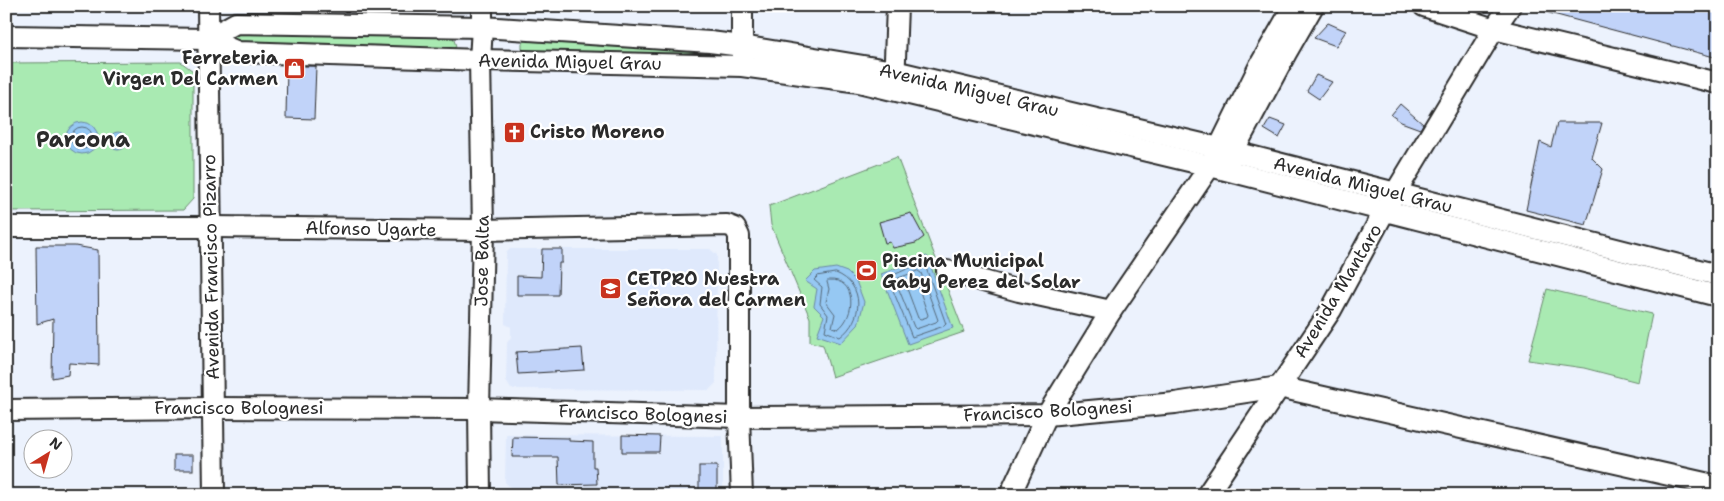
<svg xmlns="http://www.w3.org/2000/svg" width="1724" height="501" font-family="'Shantell Sans',sans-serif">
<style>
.built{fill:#dfe9fc}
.green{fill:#a9eab2;stroke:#6a8a6e}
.water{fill:#96c8f3;stroke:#6b89a3}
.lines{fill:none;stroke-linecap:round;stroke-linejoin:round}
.shore{stroke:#566a7b;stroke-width:1}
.building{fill:#c1d3f9;stroke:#2b2b2b}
.minor-casing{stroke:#2b2b2b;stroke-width:24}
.minor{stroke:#fff;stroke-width:20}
.labels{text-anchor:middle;stroke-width:4.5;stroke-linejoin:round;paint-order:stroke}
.poi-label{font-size:18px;font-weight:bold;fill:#2b2b2b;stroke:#fff;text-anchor:start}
.street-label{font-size:18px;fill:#2b2b2b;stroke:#fff}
.district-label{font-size:22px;font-weight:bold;fill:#2b2b2b;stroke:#fff}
</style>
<rect width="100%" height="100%" fill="#ecf2fd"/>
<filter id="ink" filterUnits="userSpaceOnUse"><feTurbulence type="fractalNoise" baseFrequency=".02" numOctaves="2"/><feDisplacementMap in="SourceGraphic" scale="10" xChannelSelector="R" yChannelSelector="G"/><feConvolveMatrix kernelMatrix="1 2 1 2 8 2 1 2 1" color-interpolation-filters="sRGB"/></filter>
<g filter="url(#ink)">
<g class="built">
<polygon points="510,249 710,249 717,255 716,383 709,390 511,389 506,381 507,343 511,337 511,327 505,324 506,253"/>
<polygon points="506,435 723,436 723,495 511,495 511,488 505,482"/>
</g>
<g class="green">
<polygon points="236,33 452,34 456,46 453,51 236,45 231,40 232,36"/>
<polygon points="530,36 711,52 699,57 526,54 522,48 522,43"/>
<polygon points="181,62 193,71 193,199 183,210 6,211 6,63"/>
<polygon points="897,157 964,332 832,377 823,345 810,342 810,318 771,225 769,206"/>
<polygon points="1547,289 1652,314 1638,382 1584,368 1528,360"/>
</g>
<g class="water">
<circle cx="82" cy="138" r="16"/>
<circle cx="118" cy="141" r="9"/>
<polygon points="927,256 953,328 908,344 881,274"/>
<polygon points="836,268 847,272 856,281 864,302 858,325 841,343 817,335 824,316 814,306 817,289 805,281 815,271"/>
</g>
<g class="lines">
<g class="shore">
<circle cx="82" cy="138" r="11"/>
<polygon points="921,263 925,265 946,324 944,326 912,337 888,278"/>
<polygon points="918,271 921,273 938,320 936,322 916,329 914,327 896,282 897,279"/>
<path d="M836 273C866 285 863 320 840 337L825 331 828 315 820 304 822 287 814 280 818 276Z"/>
<path d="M829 280C857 278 856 316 838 329L832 327 835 314 826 302 829 289 827 282Z"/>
<polygon points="914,281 917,283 928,315 927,317 921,319 918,318 906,286 907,284"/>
</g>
</g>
<g class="building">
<polygon points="1538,6 1718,6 1718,58 1538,10"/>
<polygon points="1328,23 1346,31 1336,46 1314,38"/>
<polygon points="287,66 316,66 314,119 286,118"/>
<polygon points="1316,75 1332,82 1319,99 1307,91"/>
<polygon points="1400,104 1423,124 1420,129 1401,122 1391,115"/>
<polygon points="1270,119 1286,125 1279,138 1264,129"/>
<polygon points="1557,123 1602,123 1592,158 1603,169 1586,225 1526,210 1540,142 1551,147"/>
<polygon points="911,213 924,237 916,243 893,248 890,242 885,243 879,222"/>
<polygon points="36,246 75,246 98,250 99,365 69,363 68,375 52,378 53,319 37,324"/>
<polygon points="542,249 562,249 562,263 559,263 558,295 517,295 517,276 541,277"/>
<polygon points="582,348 584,370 518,374 516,352"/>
<polygon points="622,435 660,436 659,452 622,452"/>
<polygon points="513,437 569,438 569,441 593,442 593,467 596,467 597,484 559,485 558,457 512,457"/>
<rect x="174" y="455" width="19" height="15"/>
<rect x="699" y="466" width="18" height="29"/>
</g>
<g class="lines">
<defs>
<g id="minor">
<polyline points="208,6 214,495"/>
<polyline points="742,6 742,59"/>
<polyline points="1424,6 1494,29 1718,83"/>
<polyline points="6,36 207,39 238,52 480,60 742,66 859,82 1210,166 1718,296"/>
<polyline points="207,39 236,23 482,27 710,42 742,46 894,71 1219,148 1718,275"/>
<polyline points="894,85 897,6"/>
<polyline points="1227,163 1286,53 1313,6"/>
<polyline points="6,227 211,227 483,230 727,225 735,228 739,236 739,417 742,495"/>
<polyline points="947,271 1019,291 1111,311"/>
<polyline points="6,410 213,408 479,409 739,417 1047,415 1175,403 1279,387 1718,486"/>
<polyline points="480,495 479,409 483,230 480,60 482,27 482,6"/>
<polyline points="1010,495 1047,415 1111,311 1210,166 1260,65 1294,6"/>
<polyline points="1207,495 1331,310 1385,210 1494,29 1510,6"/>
</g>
</defs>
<use href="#minor" class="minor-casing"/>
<use href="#minor" class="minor"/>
</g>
</g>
<defs>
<symbol id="shop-square" viewBox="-11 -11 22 22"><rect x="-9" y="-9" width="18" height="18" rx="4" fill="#c8321e" stroke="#fff"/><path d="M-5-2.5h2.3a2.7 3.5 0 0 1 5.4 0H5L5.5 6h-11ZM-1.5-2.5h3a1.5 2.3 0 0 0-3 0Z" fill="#fff"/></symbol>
<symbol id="church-square" viewBox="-11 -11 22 22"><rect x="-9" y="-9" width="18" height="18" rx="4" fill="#c8321e" stroke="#fff"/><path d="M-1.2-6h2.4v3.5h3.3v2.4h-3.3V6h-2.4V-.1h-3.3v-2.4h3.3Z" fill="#fff"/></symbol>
<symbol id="stadium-square" viewBox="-11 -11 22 22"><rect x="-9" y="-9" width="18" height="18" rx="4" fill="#c8321e" stroke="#fff"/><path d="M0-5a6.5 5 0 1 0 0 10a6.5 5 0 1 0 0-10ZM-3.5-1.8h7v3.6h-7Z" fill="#fff"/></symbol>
<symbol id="university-square" viewBox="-11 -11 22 22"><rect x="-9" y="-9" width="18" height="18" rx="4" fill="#c8321e" stroke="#fff"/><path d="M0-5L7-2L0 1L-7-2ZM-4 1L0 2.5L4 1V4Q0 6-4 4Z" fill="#fff"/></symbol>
</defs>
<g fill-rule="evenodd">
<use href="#shop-square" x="282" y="56" width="25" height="25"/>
<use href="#church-square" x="502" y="120" width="25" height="25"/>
<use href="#stadium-square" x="854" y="258" width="25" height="25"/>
<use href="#university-square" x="598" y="276" width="25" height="25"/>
</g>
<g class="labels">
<g class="poi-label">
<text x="278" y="64" text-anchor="end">Ferreteria<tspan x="278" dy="21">Virgen Del Carmen</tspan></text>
<text x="530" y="138">Cristo Moreno</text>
<text x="882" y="267">Piscina Municipal<tspan x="882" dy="21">Gaby Perez del Solar</tspan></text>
<text x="627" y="285">CETPRO Nuestra<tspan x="627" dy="21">Señora del Carmen</tspan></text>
</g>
<g class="street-label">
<text transform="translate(570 62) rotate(1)" y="6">Avenida Miguel Grau</text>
<text transform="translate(969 90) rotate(13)" y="6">Avenida Miguel Grau</text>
<text transform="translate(1363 185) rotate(14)" y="6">Avenida Miguel Grau</text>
<text transform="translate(371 229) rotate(1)" y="6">Alfonso Ugarte</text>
<text transform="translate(482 261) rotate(-89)" y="6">Jose Balta</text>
<text transform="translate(211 267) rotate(-91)" y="6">Avenida Francisco Pizarro</text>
<text transform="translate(1338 291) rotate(-59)" y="6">Avenida Mantaro</text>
<text x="239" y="414">Francisco Bolognesi</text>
<text transform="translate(1048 411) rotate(-3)" y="6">Francisco Bolognesi</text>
<text transform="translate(643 414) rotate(2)" y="6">Francisco Bolognesi</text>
</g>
<g class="district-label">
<text x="83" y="147">Parcona</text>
</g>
</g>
<rect width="1724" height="501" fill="none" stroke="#fff" stroke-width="25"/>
<rect x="12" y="12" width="1699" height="476" fill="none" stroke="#2b2b2b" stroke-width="2" filter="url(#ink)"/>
<g transform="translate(48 454) rotate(37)"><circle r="24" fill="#ffffff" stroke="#aaaaaa"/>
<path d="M0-4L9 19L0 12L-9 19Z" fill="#c8321e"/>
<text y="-8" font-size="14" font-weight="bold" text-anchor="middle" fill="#2b2b2b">N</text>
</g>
</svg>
